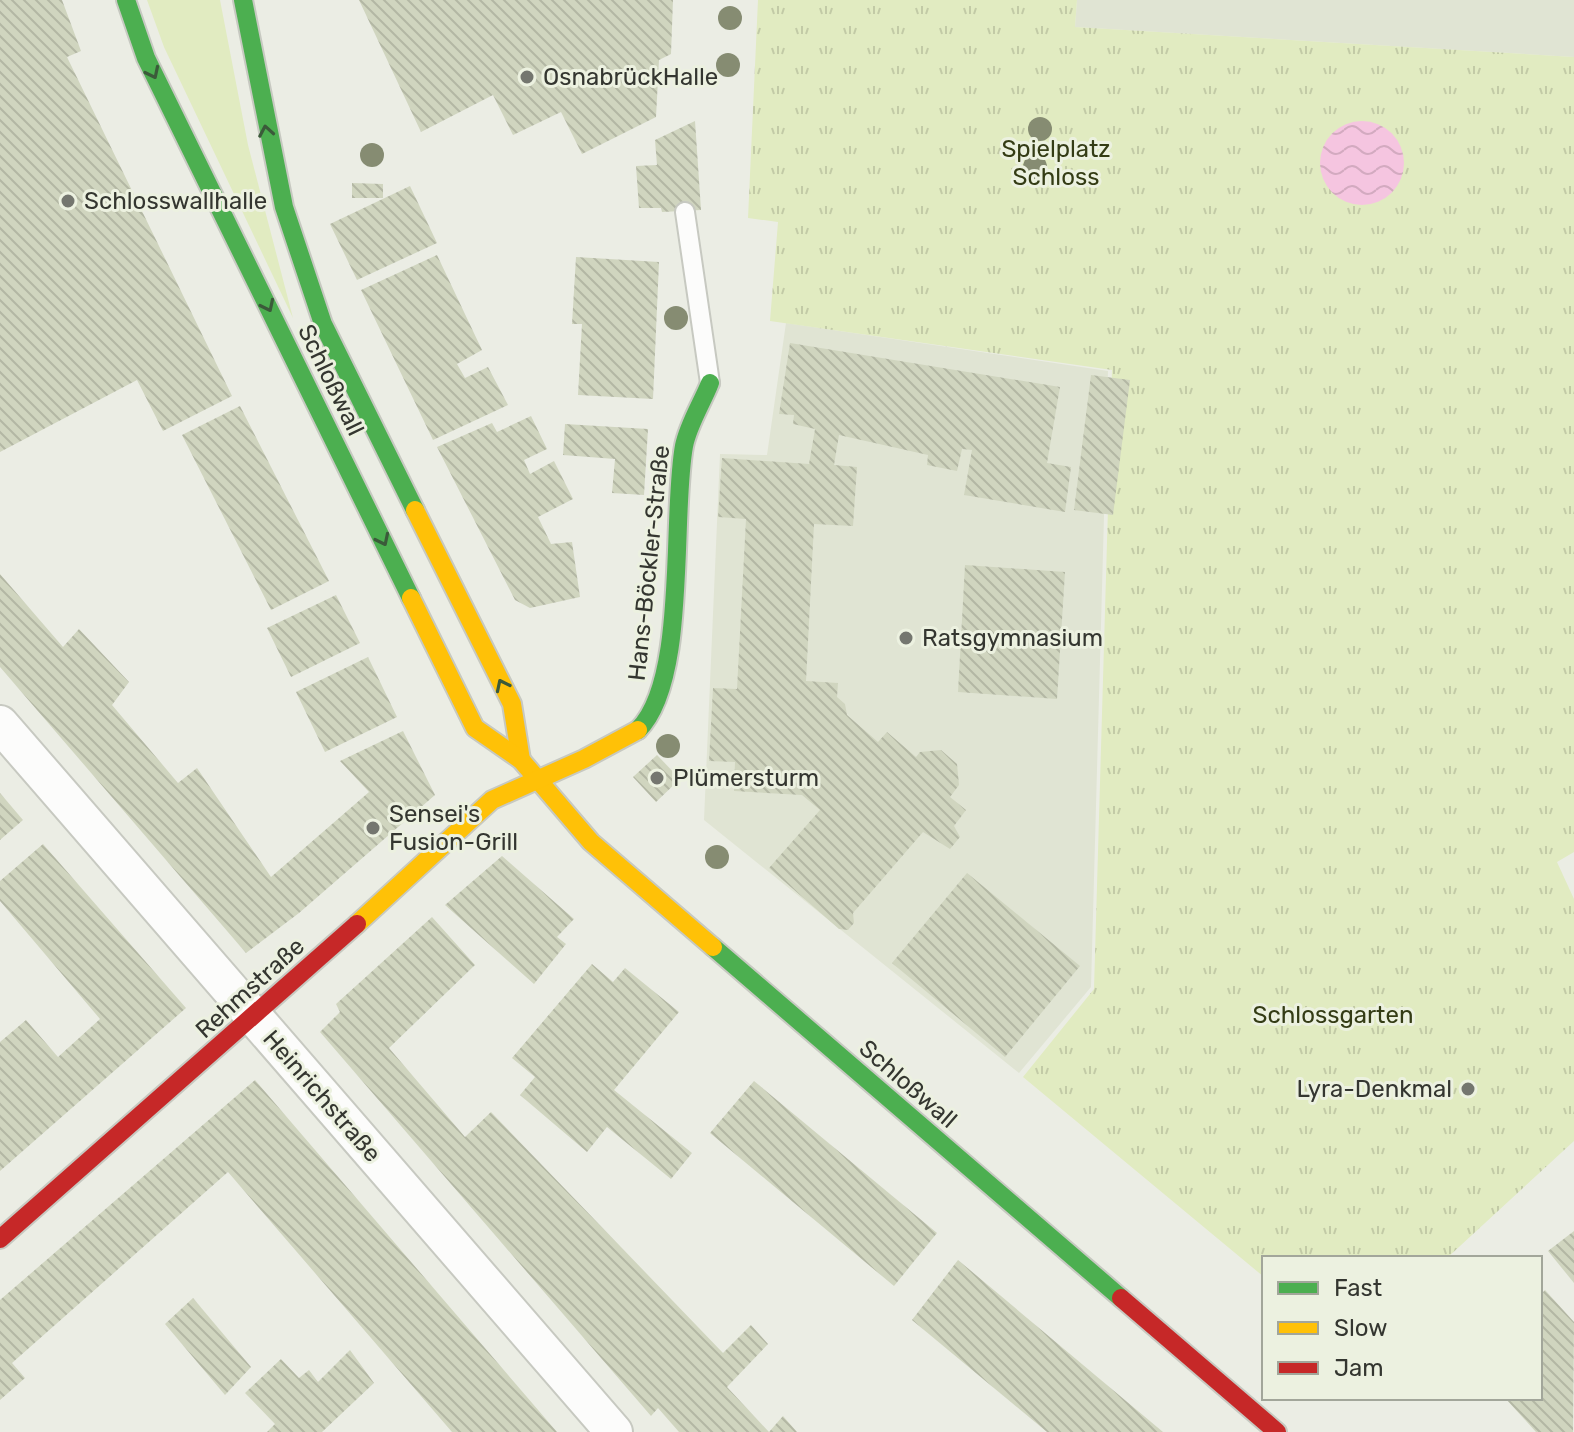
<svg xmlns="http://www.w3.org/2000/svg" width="1574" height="1432" font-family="Rubik,sans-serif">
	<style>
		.built { fill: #e0e4d3 }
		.grass { fill: #e1ebc1 }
		.park { fill: url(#park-tufts) }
		.water { fill: url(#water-waves) }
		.building { fill: url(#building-back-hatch) }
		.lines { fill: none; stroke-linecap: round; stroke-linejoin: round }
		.lane-casing { stroke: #c7c9c1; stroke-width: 22 }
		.street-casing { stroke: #c7c9c1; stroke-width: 40 }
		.fast-casing { stroke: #c7c9c1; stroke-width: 22 }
		.slow-casing { stroke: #c7c9c1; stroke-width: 22 }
		.jam-casing { stroke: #c7c9c1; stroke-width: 22 }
		.lane { stroke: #fcfcfb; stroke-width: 18 }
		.street { stroke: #fcfcfb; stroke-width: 36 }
		.fast { stroke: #4caf50; stroke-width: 18 }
		.slow { stroke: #ffc107; stroke-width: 18 }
		.jam { stroke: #c62828; stroke-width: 18 }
		.tree { fill: #868c72 }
		.oneway { stroke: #3b5a3a }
		.poi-dot { fill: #74766f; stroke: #ecf1e0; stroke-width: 3 }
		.labels { text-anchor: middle; stroke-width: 6; stroke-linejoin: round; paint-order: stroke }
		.poi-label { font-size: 24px; fill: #343630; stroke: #ecf1e0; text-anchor: start }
		.park-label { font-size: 24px; fill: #343c15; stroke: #ecf1e0 }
		.street-label { font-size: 24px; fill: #343630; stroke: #ecf1e0 }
	</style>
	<defs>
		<pattern id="park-tufts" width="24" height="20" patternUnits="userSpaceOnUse" patternTransform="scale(2)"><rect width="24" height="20" fill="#e1ebc1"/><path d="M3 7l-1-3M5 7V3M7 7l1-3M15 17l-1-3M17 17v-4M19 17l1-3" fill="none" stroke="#c2caa6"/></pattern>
		<pattern id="water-waves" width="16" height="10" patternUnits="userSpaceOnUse" patternTransform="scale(2)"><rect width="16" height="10" fill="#f5c5e0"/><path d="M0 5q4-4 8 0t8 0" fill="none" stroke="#d3aac0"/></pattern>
		<pattern id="building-back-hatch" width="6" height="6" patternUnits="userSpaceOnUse" patternTransform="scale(2)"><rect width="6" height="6" fill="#d0d5bf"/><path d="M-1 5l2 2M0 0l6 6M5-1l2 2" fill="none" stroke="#b3b7a4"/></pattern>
	</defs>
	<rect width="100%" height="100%" fill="#ebede4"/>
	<g class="built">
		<polygon points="1077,0 1574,0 1574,57 1075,27"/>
		<polygon points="786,323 1108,371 1091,987 1019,1073 704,820 720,454 767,455"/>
	</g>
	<polygon class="grass" points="147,0 220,0 248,145 293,318 164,47"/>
	<polygon class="park" points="758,0 1077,0 1075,27 1574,57 1574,852 1557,862 1574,899 1574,1141 1447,1258 1264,1258 1264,1277 1023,1077 1094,989 1112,370 770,321 778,222 748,218"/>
	<circle class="water" cx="1362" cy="163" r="42"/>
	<g class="building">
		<polygon points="0,0 62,0 81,51 67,57 232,396 163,431 137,380 0,452"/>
		<polygon points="359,0 673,0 671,54 659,60 656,117 582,154 561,112 513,135 493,95 421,132"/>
		<polygon points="695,121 701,210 662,212 661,208 639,208 636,166 657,165 655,140"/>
		<polygon points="352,183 383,184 383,198 352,198"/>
		<polygon points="410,186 437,243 357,280 330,224"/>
		<polygon points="437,255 482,350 457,364 465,378 488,367 508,405 433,440 361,290"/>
		<polygon points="576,257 659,262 653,399 578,395 582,324 572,324"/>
		<polygon points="790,343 1060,387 1047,463 1071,467 1065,512 964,495 972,450 962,449 957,471 927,465 928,455 839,435 834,465 857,467 853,526 814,524 806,681 838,683 837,697 845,704 847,715 878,742 887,732 916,757 920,752 941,750 957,764 959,785 950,797 966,810 954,826 960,837 950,849 923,832 853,913 854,923 848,930 839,929 769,868 820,810 802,795 734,791 735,762 709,761 713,688 737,689 746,519 718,517 722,458 809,464 815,429 793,424 794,415 779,414"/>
		<polygon points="1091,375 1130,380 1113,515 1074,510"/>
		<polygon points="240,406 329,581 271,610 182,435"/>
		<polygon points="531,416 547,449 524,460 530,474 554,461 573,499 538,517 551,544 572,542 580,597 530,608 515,600 437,447 492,423 497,432"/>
		<polygon points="565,424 648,429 644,495 612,493 615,459 563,455"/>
		<polygon points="965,565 1065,572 1057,699 958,692"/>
		<polygon points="0,574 63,647 79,629 129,682 112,705 178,783 197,768 271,877 369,792 340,761 403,731 435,795 299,913 246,953 0,667"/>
		<polygon points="336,595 360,643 291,677 267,628"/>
		<polygon points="368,657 397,717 325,752 296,692"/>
		<polygon points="657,755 680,779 656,802 633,777"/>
		<polygon points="0,793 23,820 0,840"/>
		<polygon points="43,844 186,1008 0,1171 0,1042 26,1020 58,1057 100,1019 0,901 0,881"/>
		<polygon points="502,856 574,919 557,937 566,944 534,984 445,905"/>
		<polygon points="967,873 1080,966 1005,1057 892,963"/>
		<polygon points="432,917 475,965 389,1048 465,1137 491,1112 723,1353 751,1325 768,1344 727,1387 769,1432 679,1432 658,1408 651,1416 320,1032 340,1012 336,1004"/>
		<polygon points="592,964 613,982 625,968 679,1012 614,1090 692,1153 671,1179 607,1127 587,1152 520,1095 535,1077 512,1058"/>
		<polygon points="255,1080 557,1432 452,1432 228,1172 12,1363 25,1378 0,1400 0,1300"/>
		<polygon points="754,1081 937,1233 894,1286 710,1133"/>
		<polygon points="1574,1231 1574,1283 1548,1251"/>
		<polygon points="958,1260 1163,1432 1047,1432 912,1320"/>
		<polygon points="1545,1290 1574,1322 1573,1432 1536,1432 1505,1398 1540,1398 1540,1295"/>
		<polygon points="193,1298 251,1367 225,1395 165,1324"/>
		<polygon points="350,1350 374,1383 322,1432 267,1432 275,1424 245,1393 281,1359 299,1378 309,1370 318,1382"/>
		<polygon points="783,1416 797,1432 769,1432"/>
	</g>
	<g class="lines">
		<g class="lane-casing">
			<polyline id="lane" points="685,212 710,383"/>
		</g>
		<g class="street-casing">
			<polyline id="street" points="0,724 614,1432"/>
		</g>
		<g class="fast-casing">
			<g id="fast">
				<polyline points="126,0 146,58 411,598"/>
				<polyline points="243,0 284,207 323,324 415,510"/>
				<path d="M638,730C688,681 671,516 684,446C688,425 702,403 710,383"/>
				<polyline points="713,947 1121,1298"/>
			</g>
		</g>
		<g class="slow-casing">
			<g id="slow">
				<polyline points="415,510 512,704 521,760"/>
				<polyline points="411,598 475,728 521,760 591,842 713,947"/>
				<polyline points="357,924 492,800 584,759 638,730"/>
			</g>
		</g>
		<g class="jam-casing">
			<g id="jam">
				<polyline points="0,1239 357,924"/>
				<polyline points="1121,1298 1277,1432"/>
			</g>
		</g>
		<use href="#lane" class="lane"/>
		<use href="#street" class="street"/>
		<use href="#fast" class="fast"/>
		<use href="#slow" class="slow"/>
		<use href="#jam" class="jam"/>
	</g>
	<g class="tree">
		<circle cx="730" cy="18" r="12"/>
		<circle cx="728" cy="65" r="12"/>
		<circle cx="1040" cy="129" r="12"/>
		<circle cx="372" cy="155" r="12"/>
		<circle cx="1035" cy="167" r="12"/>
		<circle cx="676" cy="318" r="12"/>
		<circle cx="668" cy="746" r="12"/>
		<circle cx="717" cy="857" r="12"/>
	</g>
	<defs><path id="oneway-chevron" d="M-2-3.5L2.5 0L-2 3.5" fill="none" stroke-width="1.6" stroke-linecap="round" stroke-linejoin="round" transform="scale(2)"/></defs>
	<g class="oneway">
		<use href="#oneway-chevron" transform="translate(153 73) rotate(64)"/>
		<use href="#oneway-chevron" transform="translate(266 131) rotate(-100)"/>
		<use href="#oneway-chevron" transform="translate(268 306) rotate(64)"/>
		<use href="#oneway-chevron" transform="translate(383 540) rotate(64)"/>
		<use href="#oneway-chevron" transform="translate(502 685) rotate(-116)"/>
	</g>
	<g class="poi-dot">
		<circle cx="527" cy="77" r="8"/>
		<circle cx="68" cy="201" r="8"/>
		<circle cx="906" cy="638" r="8"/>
		<circle cx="657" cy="778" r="8"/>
		<circle cx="373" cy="828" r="8"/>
		<circle cx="1468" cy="1089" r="8"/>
	</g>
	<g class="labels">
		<g class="poi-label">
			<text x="543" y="85">OsnabrückHalle</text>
			<text x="84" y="209">Schlosswallhalle</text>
			<text x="922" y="646">Ratsgymnasium</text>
			<text x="673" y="786">Plümersturm</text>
			<text x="389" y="822">Sensei's<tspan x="389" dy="28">Fusion-Grill</tspan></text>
			<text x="1452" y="1097" text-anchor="end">Lyra-Denkmal</text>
		</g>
		<g class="park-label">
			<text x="1056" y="157">Spielplatz<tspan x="1056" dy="28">Schloss</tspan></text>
			<text x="1333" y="1023">Schlossgarten</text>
		</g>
		<g class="street-label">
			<text transform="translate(331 380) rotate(64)" y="8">Schloßwall</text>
			<text transform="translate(649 563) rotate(-84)" y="8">Hans-Böckler-Straße</text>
			<text transform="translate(250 988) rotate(-42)" y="8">Rehmstraße</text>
			<text transform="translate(908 1084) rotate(41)" y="8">Schloßwall</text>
			<text transform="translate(322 1096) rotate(49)" y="8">Heinrichstraße</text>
		</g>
	</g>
	<rect x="1262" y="1256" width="280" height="144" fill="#ecf1e0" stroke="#a2a69a" stroke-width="2"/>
	<rect x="1278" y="1282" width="40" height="12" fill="#4caf50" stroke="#a2a69a" stroke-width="2"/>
	<text x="1334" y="1296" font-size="24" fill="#343630">Fast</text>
	<rect x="1278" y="1322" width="40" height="12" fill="#ffc107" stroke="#a2a69a" stroke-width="2"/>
	<text x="1334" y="1336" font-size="24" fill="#343630">Slow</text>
	<rect x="1278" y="1362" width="40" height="12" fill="#c62828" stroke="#a2a69a" stroke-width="2"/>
	<text x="1334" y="1376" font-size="24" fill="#343630">Jam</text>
</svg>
